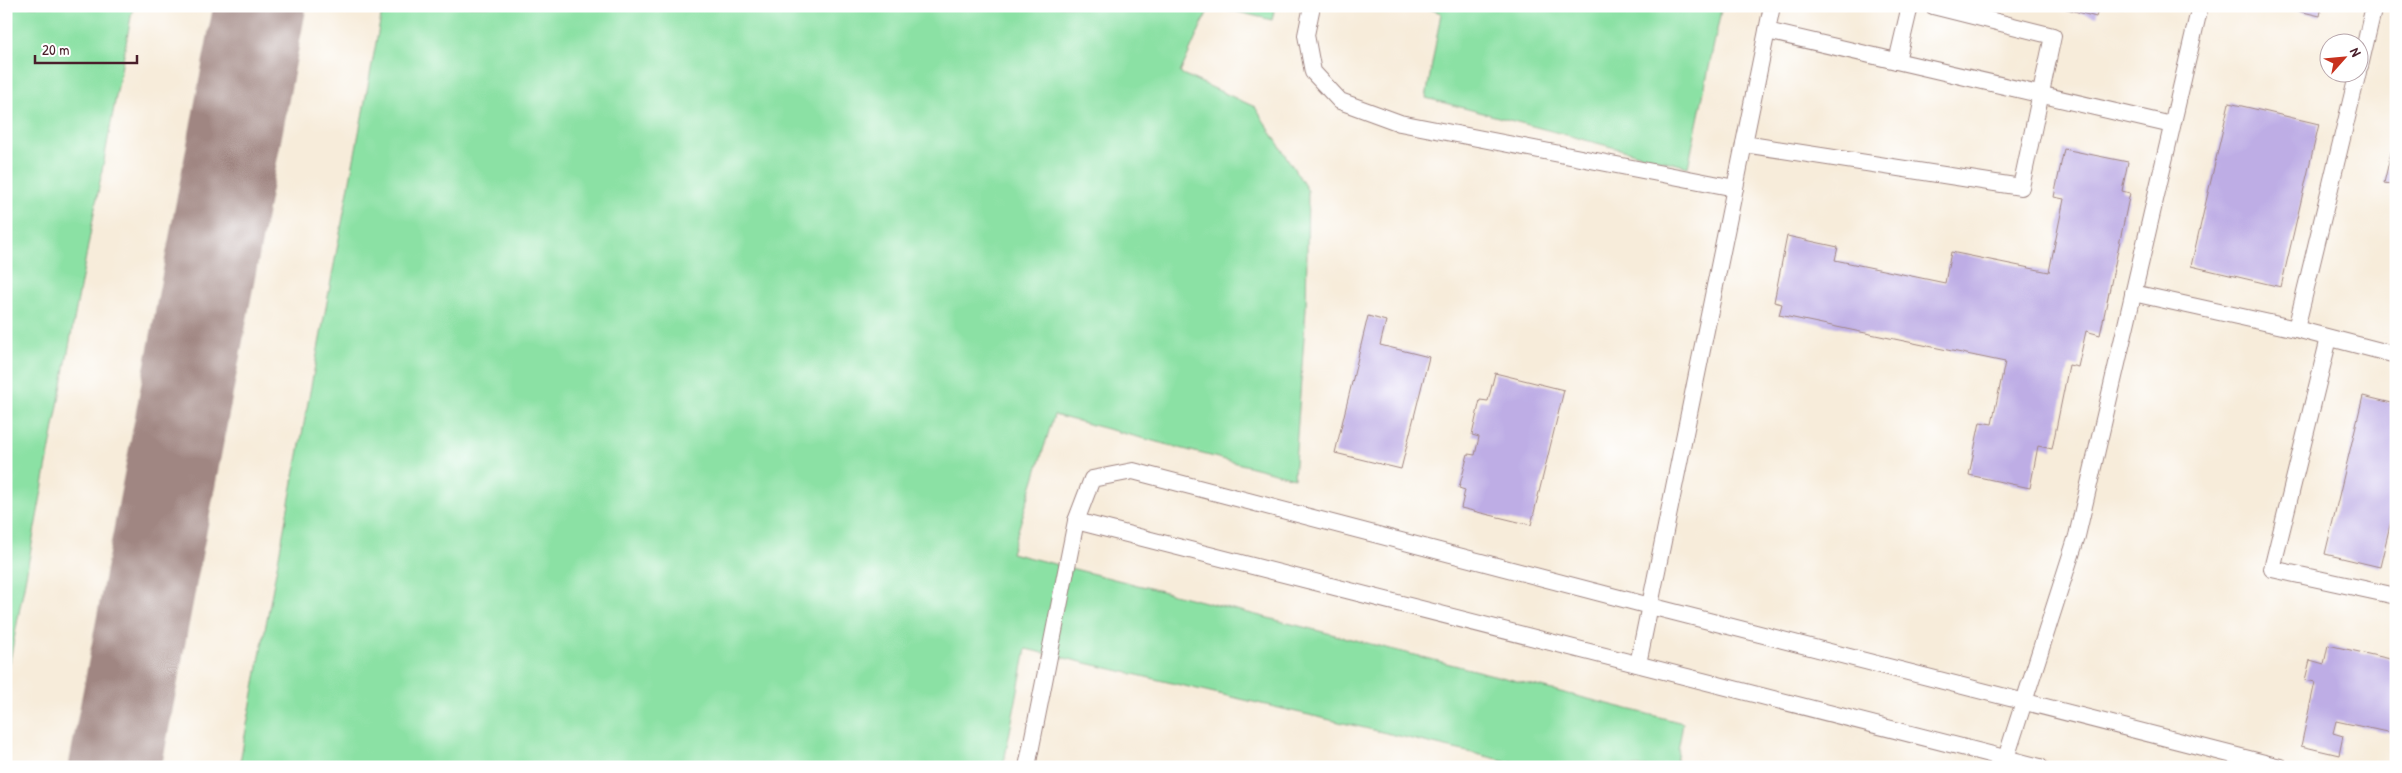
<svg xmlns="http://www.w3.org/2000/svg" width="2402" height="773" font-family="'Patrick Hand',sans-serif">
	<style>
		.green { fill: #8be1a4; stroke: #6a8068 }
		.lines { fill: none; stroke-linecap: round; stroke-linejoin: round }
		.taxiway { stroke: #a08682; stroke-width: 92 }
		.building { fill: #beade5 }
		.service-casing { stroke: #a08682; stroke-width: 18 }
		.service { stroke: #fff; stroke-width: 16 }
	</style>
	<rect width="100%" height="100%" fill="#fff"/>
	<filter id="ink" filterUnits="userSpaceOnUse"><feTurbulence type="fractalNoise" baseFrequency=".02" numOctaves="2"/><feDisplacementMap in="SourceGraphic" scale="10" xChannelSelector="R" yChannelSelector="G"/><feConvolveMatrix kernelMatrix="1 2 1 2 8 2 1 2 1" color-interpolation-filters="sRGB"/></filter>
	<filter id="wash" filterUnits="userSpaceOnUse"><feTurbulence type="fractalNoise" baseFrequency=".0096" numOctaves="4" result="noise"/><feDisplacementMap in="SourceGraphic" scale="20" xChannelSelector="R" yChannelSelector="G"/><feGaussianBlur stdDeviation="1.12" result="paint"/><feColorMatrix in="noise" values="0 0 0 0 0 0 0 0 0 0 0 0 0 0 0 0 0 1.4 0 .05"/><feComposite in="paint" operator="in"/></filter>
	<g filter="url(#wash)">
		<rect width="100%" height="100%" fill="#f7ecda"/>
		<g class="green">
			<polygon points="6,6 133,6 6,682"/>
			<polygon points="383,6 1210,6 1180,73 1255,107 1308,191 1306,309 1294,478 1054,415 1011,553 1683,723 1675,767 1532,767 1026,649 1003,767 239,767"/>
			<polygon points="1213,6 1275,6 1272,20"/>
			<polygon points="1422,6 1722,6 1688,167 1426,98 1441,13"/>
		</g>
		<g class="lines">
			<polyline class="taxiway" points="115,767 260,6"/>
		</g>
		<g id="blocks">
			<g class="building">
				<polygon points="2056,6 2099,6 2096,17"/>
				<polygon points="2277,6 2322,6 2320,16"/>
				<polygon points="2229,103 2319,124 2281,287 2191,266"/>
				<polygon points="2396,131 2396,185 2384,183"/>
				<polygon points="2064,149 2128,162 2122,191 2130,193 2100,335 2086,331 2078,367 2069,365 2052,449 2038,446 2030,488 1969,475 1980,422 1992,424 2005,362 1779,315 1782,304 1774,302 1787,236 1838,247 1835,260 1945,283 1951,252 2049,272 2064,199 2054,197"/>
				<polygon points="1368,316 1386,321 1380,345 1429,357 1401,469 1335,453"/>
				<polygon points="1495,373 1564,390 1531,525 1461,508 1465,490 1459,488 1468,454 1475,455 1479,437 1472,435 1480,400 1488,401"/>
				<polygon points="2363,396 2396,404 2396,500 2380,567 2325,554"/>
				<polygon points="2328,645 2395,660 2392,673 2396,674 2396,734 2336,721 2333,733 2343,736 2339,755 2301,746 2315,682 2305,680 2310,660 2324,664"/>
			</g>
		</g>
	</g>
	<g filter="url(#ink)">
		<use href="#blocks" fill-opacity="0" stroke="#a08682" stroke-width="1"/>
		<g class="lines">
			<g class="service-casing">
				<g id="service">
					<polyline points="1312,6 1306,35 1313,72 1340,101 1400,123 1735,188"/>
					<polyline points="1767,31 2172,125"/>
					<polyline points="1897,61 1910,6"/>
					<polyline points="2360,66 2374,6"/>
					<polyline points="1744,144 2021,187 2053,36 1933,6"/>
					<polyline points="2133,293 2296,329 2358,72"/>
					<polyline points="2296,329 2396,355"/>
					<polyline points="2329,338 2272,569 2396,596"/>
					<polyline points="1076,521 2040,767"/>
					<polyline points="1638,664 1772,6"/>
					<polyline points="2006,758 2077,536 2200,6"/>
					<polyline points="1027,767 1076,521 1092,479 1133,471 1650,606 2280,767"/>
				</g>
			</g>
			<use href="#service" class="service"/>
		</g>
	</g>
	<rect width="2402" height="773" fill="none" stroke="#fff" stroke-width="25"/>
	<g transform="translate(2344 58) rotate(63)"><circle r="24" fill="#ffffff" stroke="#b7a5aa"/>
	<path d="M0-4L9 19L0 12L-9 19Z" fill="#c8321e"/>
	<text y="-8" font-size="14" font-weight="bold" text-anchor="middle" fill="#4a1f2b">N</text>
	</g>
	<path d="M35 55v8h102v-8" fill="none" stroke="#4a1f2b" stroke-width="2.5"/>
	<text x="42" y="55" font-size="15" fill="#4a1f2b" stroke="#ffffff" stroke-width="4" paint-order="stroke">20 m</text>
</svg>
